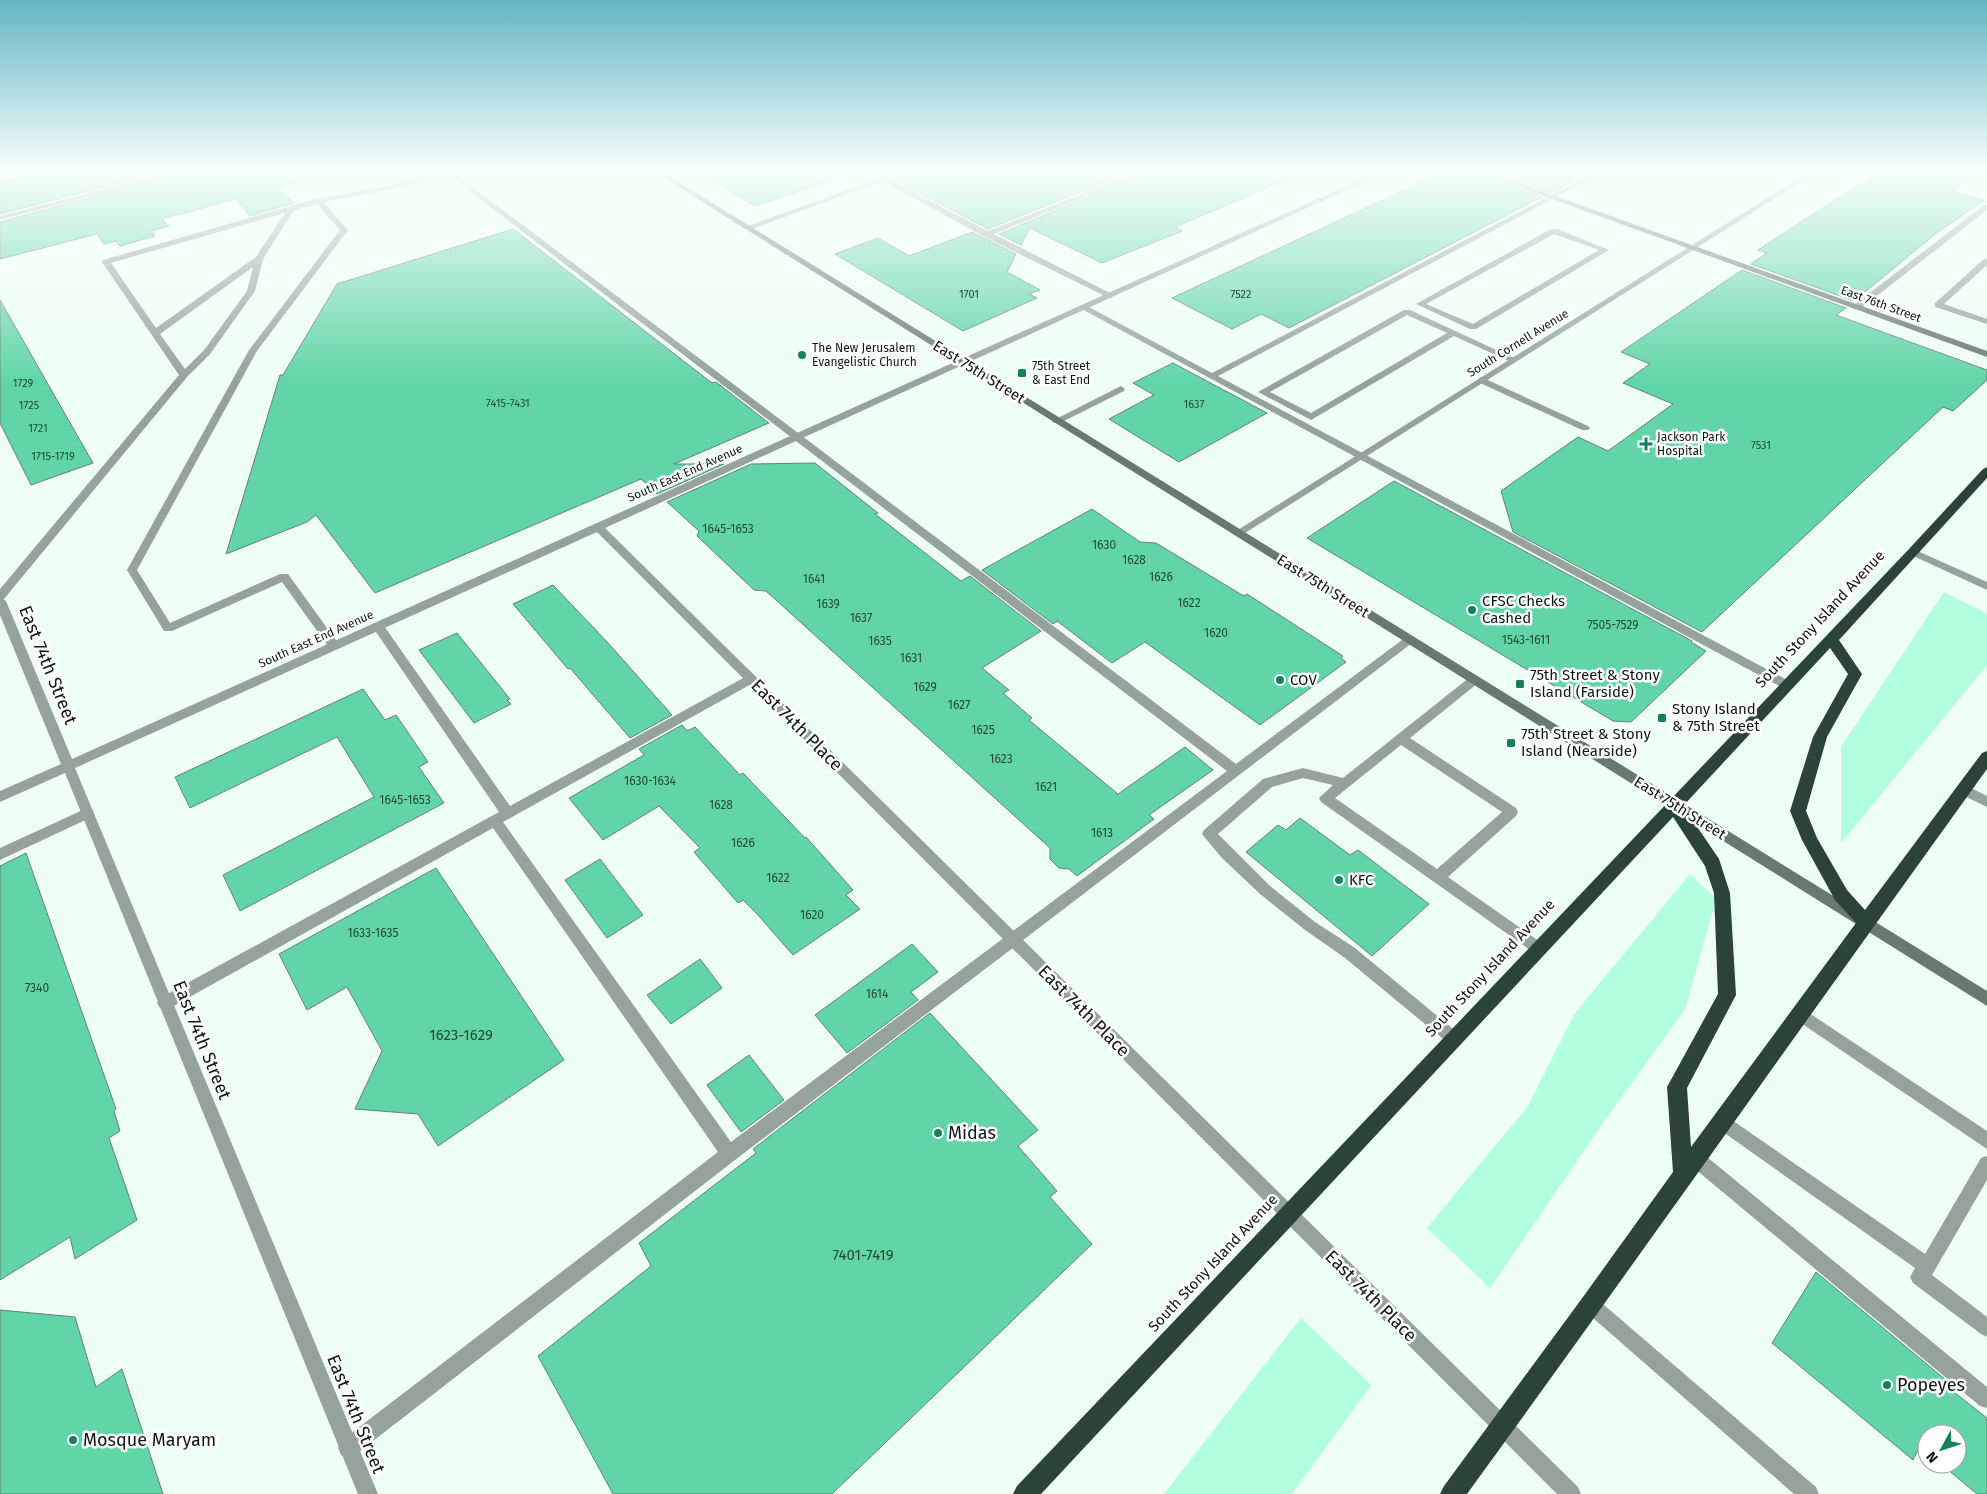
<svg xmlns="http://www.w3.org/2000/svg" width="1987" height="1494" font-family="'Fira Sans',sans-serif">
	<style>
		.green { fill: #b1ffdc }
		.building { fill: #62d5a8; stroke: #678175 }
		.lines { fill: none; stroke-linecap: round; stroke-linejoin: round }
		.lane { fill: #97a29d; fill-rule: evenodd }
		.street { fill: #97a29d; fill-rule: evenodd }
		.secondary { fill: #687970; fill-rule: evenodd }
		.highway { fill: #2b4338; fill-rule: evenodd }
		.poi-dot { fill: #13815e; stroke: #fff; stroke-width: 2 }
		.labels { text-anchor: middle; stroke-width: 5; stroke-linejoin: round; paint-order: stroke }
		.far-number-label { font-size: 11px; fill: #234738 }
		.far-street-label { font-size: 12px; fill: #0e1813; stroke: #fff }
		.far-poi-label { font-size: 12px; fill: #0e1813; stroke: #fff; text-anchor: start }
		.number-label { font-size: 12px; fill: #234738 }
		.street-label { font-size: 15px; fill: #0e1813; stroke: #fff }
		.poi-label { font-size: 15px; fill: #0e1813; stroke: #fff; text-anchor: start }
		.near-number-label { font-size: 15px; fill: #234738 }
		.near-street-label { font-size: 18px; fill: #0e1813; stroke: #fff }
		.near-poi-label { font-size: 18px; fill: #0e1813; stroke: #fff; text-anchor: start }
	</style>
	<rect width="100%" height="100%" fill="#eefff6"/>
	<g class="green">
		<polygon points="1944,592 1987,614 1987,665 1841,843 1841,747"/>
		<polygon points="1690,874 1716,899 1685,1009 1600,1127 1490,1288 1427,1228 1528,1106 1575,1013"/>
		<polygon points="1301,1318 1371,1385 1292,1494 1164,1494"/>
	</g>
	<g class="building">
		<polygon points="27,173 158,173 0,214 0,184"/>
		<polygon points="181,173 294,173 296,183 278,188 294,203 250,216 236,199 162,219 169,226 151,231 155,236 120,246 116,241 104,244 97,234 0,259 0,222"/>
		<polygon points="699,173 835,173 836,179 755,206"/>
		<polygon points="907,173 1128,173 988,229 893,179"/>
		<polygon points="1146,173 1303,173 1175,227 1182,231 1102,263 1030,228 1021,245 999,234"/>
		<polygon points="1441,173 1479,173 1542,197 1289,328 1261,314 1232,329 1172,298"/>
		<polygon points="1497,173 1588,173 1551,193"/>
		<polygon points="1876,173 1980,173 1953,191 1984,200 1934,235 1854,301 1751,264 1767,253 1758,250"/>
		<polygon points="513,229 712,383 716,382 769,423 674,464 724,464 657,494 641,479 375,593 316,515 307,522 226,554 280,375 283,375 337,284"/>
		<polygon points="972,232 1016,254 1007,272 1040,290 1029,294 1037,298 963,331 835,254 878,238 909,256"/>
		<polygon points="1742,270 1846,308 1836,315 1987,370 1987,380 1953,411 1943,407 1702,632 1513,532 1501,491 1578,437 1608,451 1673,404 1623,383 1650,364 1621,352"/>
		<polygon points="0,300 41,372 93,463 31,485 0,423"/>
		<polygon points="1173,363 1267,413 1179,462 1109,419 1154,395 1133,383"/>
		<polygon points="815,463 878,513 875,514 961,581 970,576 1041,631 982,668 1009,690 1003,693 1032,718 1029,720 1118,794 1185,747 1213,770 1149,815 1154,819 1077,876 1069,869 1059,868 1050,859 1050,848 766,591 754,590 697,536 699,531 667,502 751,464"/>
		<polygon points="1394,481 1692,641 1691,642 1706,651 1631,722 1613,721 1307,538"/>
		<polygon points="1092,509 1140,542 1156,543 1237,592 1244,596 1247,594 1343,656 1341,658 1346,662 1260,725 1145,642 1112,663 1057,621 1053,624 982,570"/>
		<polygon points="553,585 609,644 672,715 630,738 570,668 568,669 513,604"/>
		<polygon points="457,633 510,699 507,700 511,704 474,723 419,650"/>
		<polygon points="363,689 385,720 396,715 428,762 419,767 444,803 240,911 223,875 374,797 337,737 190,808 175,777"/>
		<polygon points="682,725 687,731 695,727 740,775 743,773 805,838 806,837 853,890 846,895 860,909 793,955 758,915 743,900 738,903 694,852 700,848 659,806 603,840 569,798 644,755 639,749"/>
		<polygon points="1300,818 1350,855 1358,850 1429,904 1372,956 1246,852 1278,825 1286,830"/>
		<polygon points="26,853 116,1109 114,1111 120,1131 109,1138 137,1220 75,1259 70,1237 0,1280 0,866"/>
		<polygon points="600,859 643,915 607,938 565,880"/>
		<polygon points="436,868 564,1060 438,1146 418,1114 355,1109 382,1051 347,987 307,1010 279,954"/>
		<polygon points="912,944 938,972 911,992 918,1000 847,1053 815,1015"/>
		<polygon points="700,959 722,988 671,1024 647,995"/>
		<polygon points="930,1013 1038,1130 1018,1146 1057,1191 1050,1197 1092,1244 832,1494 613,1494 538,1356 651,1266 639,1243 756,1153 753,1149"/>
		<polygon points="749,1055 784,1100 741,1132 707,1085"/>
		<polygon points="1816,1272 1952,1385 1950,1389 1987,1418 1987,1494 1977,1494 1941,1464 1957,1464 1957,1434 1927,1434 1927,1452 1920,1446 1913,1460 1772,1343"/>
		<polygon points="0,1310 75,1317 96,1387 122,1369 163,1494 0,1494"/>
	</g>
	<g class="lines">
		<g class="lane">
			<path d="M433,173H445L393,189L323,202L348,230L257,351L137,570L170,623L280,574H288L338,643L340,646L338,649H330L282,582L172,631H164L127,570L249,350L340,230L317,204L294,210L263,259L255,291L210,354L187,377L4,599L0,600V589L179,375L102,262L103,260L315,199L392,185ZM285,213L256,257L156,328L111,263ZM253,267L247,291L204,350L185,369L160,334Z"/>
			<polygon points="446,173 454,173 1236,764 1406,637 1410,636 1416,640 735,1160 355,1455 348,1458 341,1455 338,1448 341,1441 718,1152 493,828 170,1008 165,1010 160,1008 157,1003 160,998 499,812 374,629 372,626 374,623 382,623 510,806 747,676 755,676 757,679 755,682 503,822 731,1142 1227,771"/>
			<polygon points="868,173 877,173 988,231 1134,173 1144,173 994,234 1112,294 1112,298 1109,298 983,236"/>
			<polygon points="1593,173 1602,173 1218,376 1791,682 1793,685 1791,688 1783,688 1080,308 1087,306 1212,373"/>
			<polygon points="1984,205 1987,205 1987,210 1860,309 1854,309 1854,305"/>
			<path d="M1551,229H1557L1609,250L1476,329H1470L1416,304ZM1554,234L1599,250L1473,324L1426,304Z"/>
			<polygon points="1984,259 1987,259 1987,265 1944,304 1987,319 1987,324 1935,307 1935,303"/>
			<path d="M1404,310H1410L1518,360L1511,362L1454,336L1311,420L1258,392ZM1407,315L1447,333L1311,413L1270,392Z"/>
			<polygon points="1481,377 1588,426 1590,428 1588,430 1582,430 1478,382 1477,380"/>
			<polygon points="1121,386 1125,389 1124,391 1060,423 1054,423 1052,421"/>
			<path d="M1474,676L1478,677L1480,680L1478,683L1410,738L1516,808L1518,812L1516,816L1448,877L1543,944L1545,948L1543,952L1538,954L1533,952L1321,802L1319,798L1333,785L1303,778L1272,787L1218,834L1270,886L1315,922L1355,948L1458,1033L1461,1038L1458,1043L1453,1045L1448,1043L1345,958L1305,930L1260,894L1221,857L1202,834L1204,830L1263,779L1303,768L1343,778L1470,677ZM1401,745L1502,812L1437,869L1335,798Z"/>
			<polygon points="1963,784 1987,796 1987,807 1958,793 1957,789 1958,785"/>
			<polygon points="87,808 92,809 94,813 92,817 0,860 0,848"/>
			<polygon points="1800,1007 1987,1131 1987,1149 1795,1019 1792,1014 1795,1009"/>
			<polygon points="1722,1113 1925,1254 1981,1158 1987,1156 1987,1180 1932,1275 1987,1317 1987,1337 1981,1334 1913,1283 1910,1277 1915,1268 1716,1127 1714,1121 1716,1115"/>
			<polygon points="1695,1150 1701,1152 1987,1387 1987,1408 1980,1406 1689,1164 1687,1158 1689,1152"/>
			<polygon points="1591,1296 1597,1299 1816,1487 1819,1494 1794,1494 1585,1311 1582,1305 1585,1299"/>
		</g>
		<g class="street">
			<polygon points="167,173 179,173 0,220 0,216"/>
			<polygon points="895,173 905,173 749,230 742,228"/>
			<polygon points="1375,173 1384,173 605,528 1578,1487 1581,1494 1557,1494 597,532 75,768 378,1494 358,1494 65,773 0,802 0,791 61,764 0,615 0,597 6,601 72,759"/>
			<polygon points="1807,173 1815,173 1242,535 1234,535 1233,533"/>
			<polygon points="1913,549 1987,582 1987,590 1909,554 1908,552 1909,550"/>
		</g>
		<g class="secondary">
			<polygon points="656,173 664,173 1987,991 1987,1006"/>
			<polygon points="1481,173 1491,173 1987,351 1987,357"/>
		</g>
		<path class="highway" d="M1987,467V478L1839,640L1862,674L1827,737L1806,811L1817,838L1847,890L1865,910L1982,753L1987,751V769C1813,1010 1642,1253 1467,1494H1440L1444,1486L1583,1297L1673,1172L1667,1087L1718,994L1714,893L1705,866L1673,817L1041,1494H1013L1017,1486L1909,549L1983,469ZM1830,648L1848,674L1813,737L1790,811L1802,840L1835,900L1856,923L1691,1147L1687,1088L1736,995L1730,893L1719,859L1683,806Z"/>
	</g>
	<linearGradient id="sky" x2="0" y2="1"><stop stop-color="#65b5c3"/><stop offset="0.45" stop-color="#f7fffb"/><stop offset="1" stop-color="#f7fffb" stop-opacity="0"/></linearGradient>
	<rect width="1987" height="382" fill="url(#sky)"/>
	<g class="poi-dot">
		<circle cx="802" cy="355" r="5"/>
		<rect x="1017" y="368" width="10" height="10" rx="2.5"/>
		<path d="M1643.5 436.5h5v5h5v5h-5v5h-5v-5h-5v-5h5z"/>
		<circle cx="1472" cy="610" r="5"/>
		<circle cx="1280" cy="680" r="5"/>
		<rect x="1515" y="679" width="10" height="10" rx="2.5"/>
		<rect x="1657" y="713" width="10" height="10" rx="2.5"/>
		<rect x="1506" y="738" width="10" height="10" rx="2.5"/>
		<circle cx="1339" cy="880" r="5"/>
		<circle cx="938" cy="1133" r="5"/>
		<circle cx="1887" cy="1385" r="5"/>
		<circle cx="73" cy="1440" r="5"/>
	</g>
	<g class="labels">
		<g class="far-number-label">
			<text x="969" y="298">1701</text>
			<text x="1241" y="298">7522</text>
			<text x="23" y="387">1729</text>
			<text x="508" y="407">7415-7431</text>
			<text x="1194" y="408">1637</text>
			<text x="29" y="409">1725</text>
			<text x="38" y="432">1721</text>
			<text x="1761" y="449">7531</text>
			<text x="53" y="460">1715-1719</text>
		</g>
		<g class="far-street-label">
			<text transform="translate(1881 304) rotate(20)" y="4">East 76th Street</text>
			<text transform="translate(1518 343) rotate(-32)" y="4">South Cornell Avenue</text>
			<text transform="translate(685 473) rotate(-24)" y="4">South East End Avenue</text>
			<text transform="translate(316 639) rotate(-24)" y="4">South East End Avenue</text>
		</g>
		<g class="far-poi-label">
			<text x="812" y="352">The New Jerusalem<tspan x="812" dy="14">Evangelistic Church</tspan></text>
			<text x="1032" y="370">75th Street<tspan x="1032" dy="14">&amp; East End</tspan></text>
			<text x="1657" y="441">Jackson Park<tspan x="1657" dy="14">Hospital</tspan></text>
		</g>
		<g class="number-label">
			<text x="728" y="533">1645-1653</text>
			<text x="1104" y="549">1630</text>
			<text x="1134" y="564">1628</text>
			<text x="1161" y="581">1626</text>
			<text x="814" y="583">1641</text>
			<text x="1189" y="607">1622</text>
			<text x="828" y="608">1639</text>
			<text x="861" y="622">1637</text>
			<text x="1613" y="629">7505-7529</text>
			<text x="1216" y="637">1620</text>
			<text x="1526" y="644">1543-1611</text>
			<text x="880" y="645">1635</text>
			<text x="911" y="662">1631</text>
			<text x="925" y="691">1629</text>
			<text x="959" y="709">1627</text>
			<text x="983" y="734">1625</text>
			<text x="1001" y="763">1623</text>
			<text x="650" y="785">1630-1634</text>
			<text x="1046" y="791">1621</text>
			<text x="405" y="804">1645-1653</text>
			<text x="721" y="809">1628</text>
			<text x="1102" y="837">1613</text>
			<text x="743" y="847">1626</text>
			<text x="778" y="882">1622</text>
			<text x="812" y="919">1620</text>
			<text x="373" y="937">1633-1635</text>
			<text x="37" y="992">7340</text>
			<text x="877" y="998">1614</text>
		</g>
		<g class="street-label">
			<text transform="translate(979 372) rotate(32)" y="5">East 75th Street</text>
			<text transform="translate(1323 586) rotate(32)" y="5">East 75th Street</text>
			<text transform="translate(1820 619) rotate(-47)" y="5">South Stony Island Avenue</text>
			<text transform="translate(1680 808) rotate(32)" y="5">East 75th Street</text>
			<text transform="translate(1490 968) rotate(-47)" y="5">South Stony Island Avenue</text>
			<text transform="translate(1213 1263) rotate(-47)" y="5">South Stony Island Avenue</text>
		</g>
		<g class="poi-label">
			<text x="1482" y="606">CFSC Checks<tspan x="1482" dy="17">Cashed</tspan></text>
			<text x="1530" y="680">75th Street &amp; Stony<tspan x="1530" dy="17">Island (Farside)</tspan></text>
			<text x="1290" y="685">COV</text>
			<text x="1672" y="714">Stony Island<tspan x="1672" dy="17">&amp; 75th Street</tspan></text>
			<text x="1521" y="739">75th Street &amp; Stony<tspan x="1521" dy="17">Island (Nearside)</tspan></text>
			<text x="1349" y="885">KFC</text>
		</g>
		<g class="near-number-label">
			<text x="461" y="1040">1623-1629</text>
			<text x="863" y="1260">7401-7419</text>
		</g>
		<g class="near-street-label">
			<text transform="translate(48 665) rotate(68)" y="6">East 74th Street</text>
			<text transform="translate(797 725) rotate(45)" y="6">East 74th Place</text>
			<text transform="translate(1084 1011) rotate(45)" y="6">East 74th Place</text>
			<text transform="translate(202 1040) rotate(68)" y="6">East 74th Street</text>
			<text transform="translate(1371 1296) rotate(45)" y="6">East 74th Place</text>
			<text transform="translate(356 1414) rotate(68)" y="6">East 74th Street</text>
		</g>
		<g class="near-poi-label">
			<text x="948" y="1139">Midas</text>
			<text x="1897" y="1391">Popeyes</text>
			<text x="83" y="1446">Mosque Maryam</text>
		</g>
	</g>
	<g transform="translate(1942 1449) rotate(230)"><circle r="24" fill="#ffffff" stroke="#9fa3a1"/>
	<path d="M0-4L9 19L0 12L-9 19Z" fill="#13815e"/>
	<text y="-8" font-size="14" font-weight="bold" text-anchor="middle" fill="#0e1813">N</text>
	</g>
</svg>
